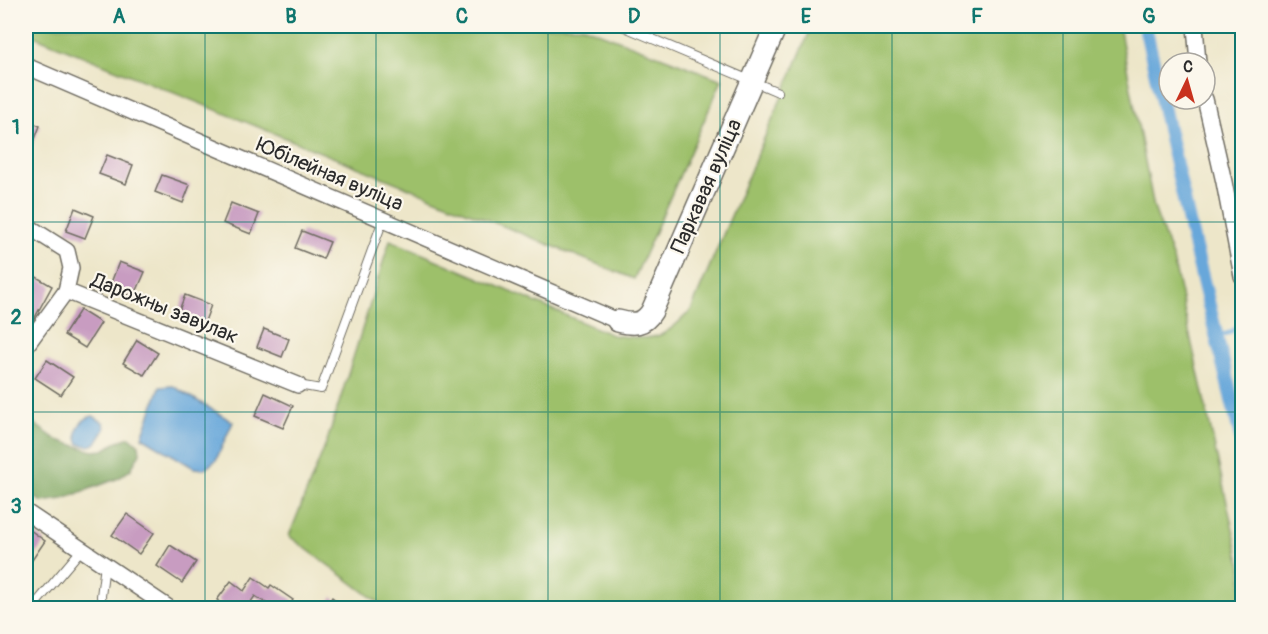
<svg xmlns="http://www.w3.org/2000/svg" width="1268" height="634" font-family="Pangolin,sans-serif">
	<style>
		.green { fill: #9dc06a; stroke: #64764a; stroke-width: 1.5 }
		.forest { fill: #7ea65e; stroke: #546844; stroke-width: 1.5 }
		.water { fill: #67a7da; stroke: #496982; stroke-width: 1.5 }
		.lines { fill: none; stroke-linecap: round; stroke-linejoin: round }
		.stream { stroke: #67a7da; stroke-width: 4 }
		.canal { stroke: #67a7da; stroke-width: 14 }
		.building { fill: #c89cc1 }
		.lane-casing { stroke: #6f6c62; stroke-width: 10 }
		.street-casing { stroke: #6f6c62; stroke-width: 18 }
		.secondary-casing { stroke: #6f6c62; stroke-width: 24 }
		.lane { stroke: #fff; stroke-width: 8 }
		.street { stroke: #fff; stroke-width: 15 }
		.secondary { stroke: #fff; stroke-width: 21 }
		.grid { fill: none; stroke: #0f766e; stroke-width: 1.5; stroke-opacity: 0.55 }
		.labels { text-anchor: middle; stroke-width: 4.5; stroke-linejoin: round; paint-order: stroke }
		.street-label { font-size: 21px; fill: #2b2b2b; stroke: #fbf7ec }
		.neatline { fill: none; stroke: #0f766e; stroke-width: 2 }
		.grid-label { font-size: 20px; text-anchor: middle; font-weight: bold; fill: #0f766e }
	</style>
	<rect width="100%" height="100%" fill="#fbf7ec"/>
	<filter id="ink" filterUnits="userSpaceOnUse"><feTurbulence type="fractalNoise" baseFrequency=".0167" numOctaves="2"/><feDisplacementMap in="SourceGraphic" scale="12" xChannelSelector="R" yChannelSelector="G"/><feConvolveMatrix kernelMatrix="1 2 1 2 8 2 1 2 1" color-interpolation-filters="sRGB"/></filter>
	<filter id="wash" filterUnits="userSpaceOnUse"><feTurbulence type="fractalNoise" baseFrequency=".008" numOctaves="4" result="noise"/><feDisplacementMap in="SourceGraphic" scale="24" xChannelSelector="R" yChannelSelector="G"/><feGaussianBlur stdDeviation="1.35" result="paint"/><feColorMatrix in="noise" values="0 0 0 0 0 0 0 0 0 0 0 0 0 0 0 0 0 1.4 0 .05"/><feComposite in="paint" operator="in"/></filter>
	<g filter="url(#wash)">
		<rect width="100%" height="100%" fill="#ede6c9"/>
		<g class="green">
			<polygon points="26,26 582,26 722,80 634,279 26,33"/>
			<path d="M812,26H1119L1154,208L1173,259L1242,570V608H386L289,536L328,438L390,240L612,335C655,340 660,342 691,310Z"/>
		</g>
		<polygon class="forest" points="26,418 57,440 93,451 104,450 118,441 130,437 139,445 140,453 131,469 119,478 63,499 42,502 26,492"/>
		<g class="water">
			<polygon points="173,386 233,422 216,460 205,469 194,468 142,437 160,387"/>
			<path d="M93,416L104,423L105,429C96,443 96,449 79,444C73,431 80,419 93,416Z"/>
		</g>
		<g class="lines">
			<polyline class="stream" points="1217,336 1229,333 1238,327"/>
			<polyline class="canal" points="1145,26 1191,231 1242,441"/>
		</g>
		<g id="blocks">
			<g class="building">
				<polygon points="26,120 40,126 26,162"/>
				<polygon points="107,155 133,165 126,184 99,174"/>
				<polygon points="162,175 190,185 183,203 155,192"/>
				<polygon points="231,203 259,214 251,234 223,223"/>
				<polygon points="75,208 94,216 85,238 66,231"/>
				<polygon points="302,231 330,242 323,259 295,248"/>
				<polygon points="119,262 145,272 134,297 109,288"/>
				<polygon points="26,271 52,286 34,319 26,315"/>
				<polygon points="185,295 211,305 204,324 178,313"/>
				<polygon points="80,310 101,323 85,348 64,335"/>
				<polygon points="264,329 289,339 282,357 257,347"/>
				<polygon points="137,340 158,353 144,375 123,363"/>
				<polygon points="47,360 73,377 61,395 35,378"/>
				<polygon points="265,393 293,406 283,428 255,416"/>
				<polygon points="127,514 154,533 139,554 112,535"/>
				<polygon points="26,527 45,541 26,569"/>
				<polygon points="170,545 196,562 182,583 157,566"/>
				<polygon points="253,577 269,588 271,585 293,600 287,609 275,609 255,596 246,609 227,609 217,600 231,581 244,591"/>
				<polygon points="332,597 347,609 324,609"/>
			</g>
		</g>
	</g>
	<g filter="url(#ink)">
		<use href="#blocks" fill-opacity="0" stroke="#6f6c62" stroke-width="1.5"/>
		<g class="lines">
			<g class="lane-casing">
				<g id="lane">
					<polyline points="622,26 778,92"/>
					<polyline points="298,385 321,389 383,220"/>
					<polyline points="32,608 82,549"/>
					<polyline points="102,608 101,596 105,565"/>
				</g>
			</g>
			<g class="street-casing">
				<g id="street">
					<polyline points="1195,26 1198,63"/>
					<polyline points="26,66 618,321"/>
					<polyline points="1205,99 1224,182 1242,276"/>
					<polyline points="26,225 67,251 71,268 66,291 298,385"/>
					<polyline points="26,346 66,291"/>
					<polyline points="26,512 169,608"/>
				</g>
			</g>
			<g class="secondary-casing">
				<path id="secondary" d="M618,321C633,325 644,325 652,311L776,26"/>
			</g>
			<use href="#lane" class="lane"/>
			<use href="#street" class="street"/>
			<use href="#secondary" class="secondary"/>
		</g>
	</g>
	<path class="grid" d="M205,26V608M376,26V608M548,26V608M720,26V608M892,26V608M1063,26V608M26,222H1242M26,412H1242"/>
	<g class="labels">
		<g class="street-label">
			<text transform="translate(330 174) rotate(23)" y="7">Юбілейная вуліца</text>
			<text transform="translate(706 186) rotate(-66)" y="7">Паркавая вуліца</text>
			<text transform="translate(165 308) rotate(22)" y="7">Дарожны завулак</text>
		</g>
	</g>
	<rect width="1268" height="634" fill="none" stroke="#fbf7ec" stroke-width="66"/>
	<g transform="translate(1187 81) rotate(5)"><circle r="28" fill="#fbf7ec" stroke="#a8a59f" stroke-width="1.5"/>
	<path d="M0-4.5L10 22L0 15L-10 22Z" fill="#c8321e"/>
	<text y="-9" font-size="16" font-weight="bold" text-anchor="middle" fill="#2b2b2b">С</text>
	</g>
	<rect x="33" y="33" width="1202" height="568" class="neatline"/>
	<g class="grid-label">
		<text x="119" y="23">A</text>
		<text x="291" y="23">B</text>
		<text x="462" y="23">C</text>
		<text x="634" y="23">D</text>
		<text x="806" y="23">E</text>
		<text x="977" y="23">F</text>
		<text x="1149" y="23">G</text>
		<text x="16" y="134">1</text>
		<text x="16" y="324">2</text>
		<text x="16" y="513">3</text>
	</g>
</svg>
